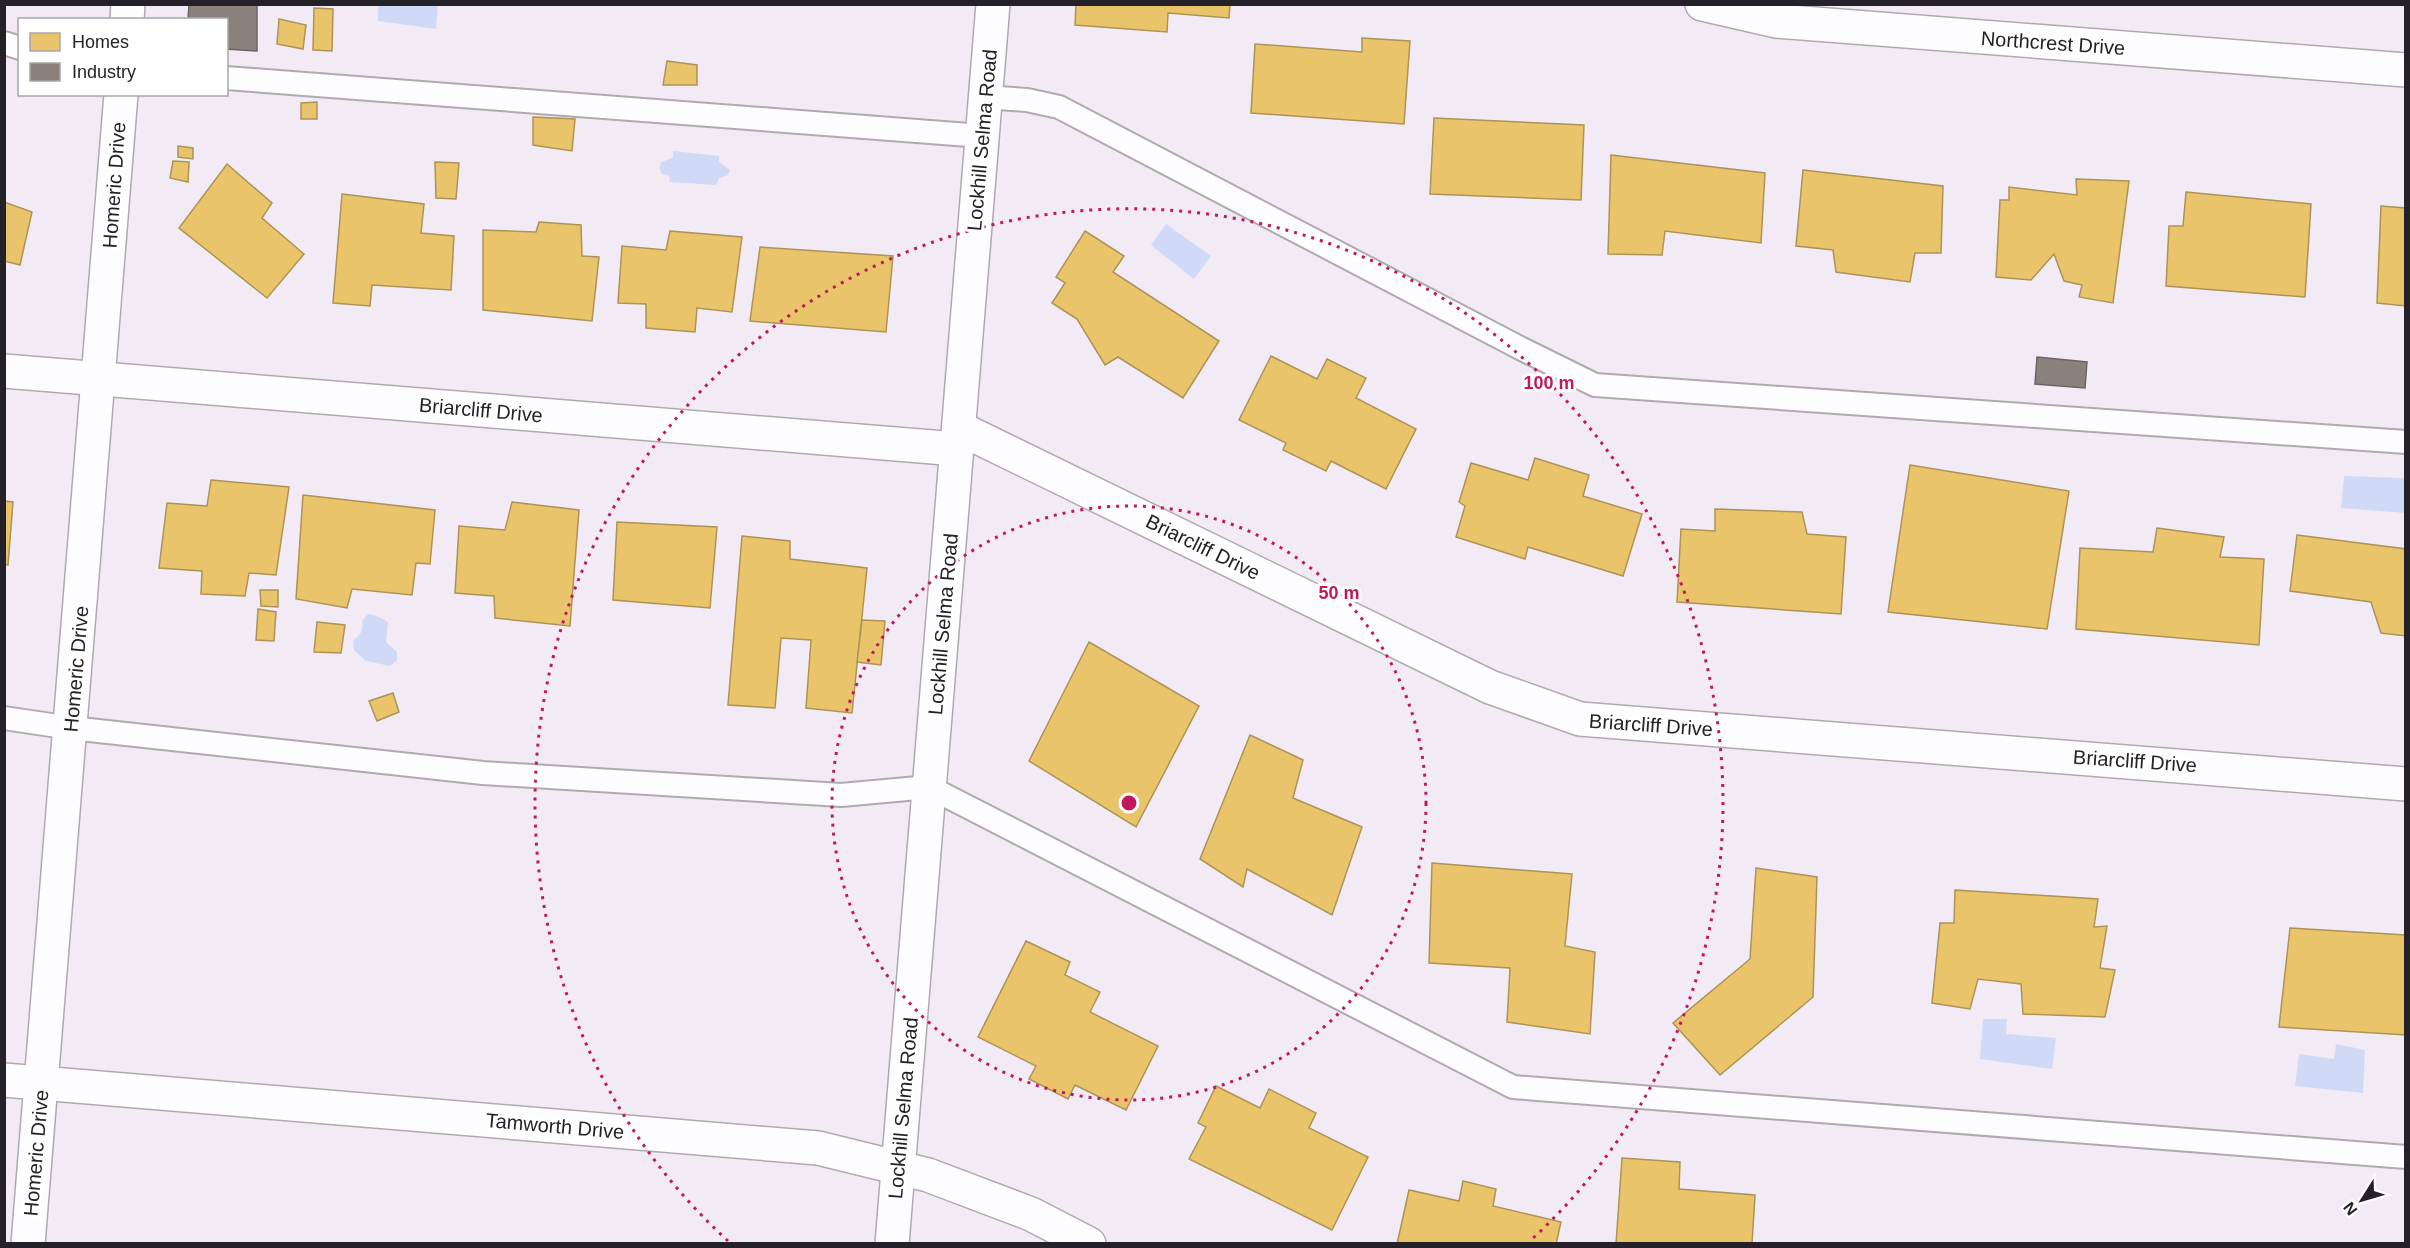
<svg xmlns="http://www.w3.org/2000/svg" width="2410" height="1248" font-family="Helvetica,sans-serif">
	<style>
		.water { fill: #d0daf6 }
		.homes { fill: #e9c46a; stroke: #ae9356; stroke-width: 1.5 }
		.industry { fill: #8a817c; stroke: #6c6463; stroke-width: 1.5 }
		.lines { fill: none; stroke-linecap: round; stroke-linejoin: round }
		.service-casing { stroke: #afaab2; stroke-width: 26 }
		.minor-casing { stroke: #afaab2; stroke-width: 36 }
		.secondary-casing { stroke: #afaab2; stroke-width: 36 }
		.service { stroke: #fdfcfe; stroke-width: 22 }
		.minor { stroke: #fdfcfe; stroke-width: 33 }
		.secondary { stroke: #fdfcfe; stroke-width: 33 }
		.ring { fill: none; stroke: #c2185b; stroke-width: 3; stroke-dasharray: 3 6 }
		.labels { text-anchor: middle; stroke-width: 6; stroke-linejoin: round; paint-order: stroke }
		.street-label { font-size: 20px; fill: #252128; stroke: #fff }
		.centre { fill: #c2185b; stroke: #fff; stroke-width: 3 }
		.ring-label { font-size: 18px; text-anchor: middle; font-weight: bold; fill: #c2185b; stroke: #fff; stroke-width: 6; stroke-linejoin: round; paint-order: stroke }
	</style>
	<rect width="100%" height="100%" fill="#f2ebf6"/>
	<g class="water">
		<polygon points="378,5 438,5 436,29 378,21"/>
		<polygon points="673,151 719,156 719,162 730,170 728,175 719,178 716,185 670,182 669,176 662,174 659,168 661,162 673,158"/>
		<polygon points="1166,224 1211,256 1194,279 1151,245"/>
		<polygon points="2344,476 2405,478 2405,513 2341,508"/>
		<path d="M368,614L377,616L388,622L386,642L397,652V660L390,666L366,661L354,650L353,641C360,635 364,631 362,621Z"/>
		<polygon points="1983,1019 2007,1019 2006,1034 2056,1038 2052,1069 1980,1059"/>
		<polygon points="2336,1044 2365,1050 2363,1093 2295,1086 2299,1054 2334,1059"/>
	</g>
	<g class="homes">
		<polygon points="1076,4 1230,4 1229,18 1168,13 1167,32 1075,25"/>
		<polygon points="314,8 333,9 332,51 313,50"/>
		<polygon points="279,19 306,25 303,49 277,44"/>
		<polygon points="1362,38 1410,41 1404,124 1251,113 1255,44 1362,52"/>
		<polygon points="667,61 697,65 697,85 663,85"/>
		<polygon points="317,102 317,119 301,119 301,103"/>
		<polygon points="533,117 575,119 572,151 533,145"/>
		<polygon points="1434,118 1584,125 1581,200 1430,194"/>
		<polygon points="178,146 193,148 193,159 178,157"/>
		<polygon points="1611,155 1765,173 1761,243 1665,231 1662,255 1608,254"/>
		<polygon points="173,161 189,162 188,182 170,178"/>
		<polygon points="435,162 459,163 456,199 436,198"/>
		<polygon points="227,164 272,203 262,218 304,254 267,298 179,228"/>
		<polygon points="1803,170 1943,186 1941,253 1915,253 1910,282 1836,272 1833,250 1796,246"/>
		<polygon points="2076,179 2129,181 2113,303 2079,297 2082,285 2064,281 2054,254 2031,280 1996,277 2000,200 2009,200 2009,187 2077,195"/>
		<polygon points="2186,192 2311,204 2305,297 2166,286 2169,226 2183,226"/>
		<polygon points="342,194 424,204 421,233 454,236 451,290 372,285 370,306 333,303"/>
		<polygon points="4,202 32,212 20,265 4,261"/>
		<polygon points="2381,206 2406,208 2406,306 2377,303"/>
		<polygon points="539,222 581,225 582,256 599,257 592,321 483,310 483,230 536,232"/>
		<polygon points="670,231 742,237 732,312 697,308 695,332 646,328 646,304 618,303 622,246 666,250"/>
		<polygon points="1085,231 1124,256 1113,272 1219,341 1183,398 1118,357 1105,365 1077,319 1052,303 1065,283 1056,277"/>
		<polygon points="760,247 893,256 886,332 750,321"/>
		<polygon points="1271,356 1317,379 1327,359 1366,378 1356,398 1416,429 1386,489 1331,461 1326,471 1283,450 1286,443 1239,420"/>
		<polygon points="1535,458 1589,475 1583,496 1642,514 1623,576 1528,547 1525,559 1456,537 1465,506 1459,502 1471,463 1528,480"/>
		<polygon points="1910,465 2069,491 2047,629 1888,612"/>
		<polygon points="211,480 289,487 276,575 249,573 245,596 201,594 202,571 159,568 167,503 207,506"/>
		<polygon points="303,495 435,510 430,564 416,563 412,595 352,589 347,608 296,599"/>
		<polygon points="4,501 13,502 8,565 4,564"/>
		<polygon points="512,502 579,510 570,626 495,618 494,596 455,593 459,526 505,530"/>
		<polygon points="1715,509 1802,512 1807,534 1846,537 1841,614 1677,602 1681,529 1715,531"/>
		<polygon points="617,522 717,527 710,608 613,600"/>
		<polygon points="2157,528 2224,537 2220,557 2264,559 2259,645 2076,629 2080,548 2153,552"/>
		<polygon points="2297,535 2406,549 2406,636 2381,633 2371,602 2290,591"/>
		<polygon points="742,536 790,541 790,559 867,568 852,713 806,708 811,640 781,638 775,708 728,705"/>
		<polygon points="260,590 278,590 278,607 261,606"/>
		<polygon points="258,609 276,612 274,641 256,640"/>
		<polygon points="862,620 885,621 881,665 857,662"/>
		<polygon points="317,622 345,625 341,653 314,652"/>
		<polygon points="1089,642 1199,706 1136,827 1029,761"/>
		<polygon points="393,693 399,712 377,721 369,701"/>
		<polygon points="1250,735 1303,760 1293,798 1362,827 1332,915 1247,869 1243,887 1200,859"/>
		<polygon points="1432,863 1572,874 1565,946 1595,952 1590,1034 1507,1022 1510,968 1429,963"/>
		<polygon points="1756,868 1817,877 1813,997 1720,1075 1673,1023 1750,959"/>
		<polygon points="1955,890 2098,899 2094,927 2107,926 2100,968 2115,970 2105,1017 2023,1014 2021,984 1978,979 1970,1009 1932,1003 1940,923 1954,923"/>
		<polygon points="2290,928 2406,935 2406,1035 2279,1027"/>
		<polygon points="1026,941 1070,962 1065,975 1100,992 1090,1012 1158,1046 1126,1110 1075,1085 1068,1099 1029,1079 1036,1066 978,1037"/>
		<polygon points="1216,1086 1260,1108 1269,1089 1316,1113 1309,1128 1368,1157 1332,1230 1189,1159 1206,1127 1198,1123"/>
		<polygon points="1622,1158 1680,1162 1679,1189 1755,1195 1752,1244 1616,1244"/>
		<polygon points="1463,1181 1496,1189 1493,1206 1561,1222 1556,1244 1397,1244 1409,1190 1459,1201"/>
	</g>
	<g class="industry">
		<polygon points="189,4 257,4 257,51 226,49 226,20 188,20"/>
		<polygon points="2037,357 2087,362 2085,388 2035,384"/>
	</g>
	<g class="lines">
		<g class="service-casing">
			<g id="service">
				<polyline points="4,43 20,48"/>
				<polyline points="226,78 982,136"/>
				<polyline points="985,97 1027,100 1059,107 1520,348 1595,385 2406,442"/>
				<polyline points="4,718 71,728 483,773 841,795 929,787 1513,1087 2406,1157"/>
			</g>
		</g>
		<g class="minor-casing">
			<g id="minor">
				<polyline points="1702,4 1776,21 2406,70"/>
				<polyline points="127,20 128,4"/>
				<polyline points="4,371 957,449"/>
				<polyline points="959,428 1490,687 1580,719 2406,784"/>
				<polyline points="4,1080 818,1148 928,1175 1031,1214 1089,1244"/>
				<polyline points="28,1244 121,94"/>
			</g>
		</g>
		<g class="secondary-casing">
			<polyline id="secondary" points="892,1244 993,4"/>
		</g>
		<use href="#service" class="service"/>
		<use href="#minor" class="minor"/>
		<use href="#secondary" class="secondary"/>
	</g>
	<g class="ring">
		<circle cx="1129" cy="803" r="297"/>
		<path d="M728 1241A594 594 0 1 1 1530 1241"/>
	</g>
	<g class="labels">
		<g class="street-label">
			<text transform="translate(2053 43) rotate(4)" y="7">Northcrest Drive</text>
			<text transform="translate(982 140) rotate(-85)" y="7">Lockhill Selma Road</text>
			<text transform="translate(114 185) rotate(-86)" y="7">Homeric Drive</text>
			<text transform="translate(481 410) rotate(5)" y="7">Briarcliff Drive</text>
			<text transform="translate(1203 547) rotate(26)" y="7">Briarcliff Drive</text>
			<text transform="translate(943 624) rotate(-85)" y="7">Lockhill Selma Road</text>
			<text transform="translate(76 669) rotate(-85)" y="7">Homeric Drive</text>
			<text transform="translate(1651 725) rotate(4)" y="7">Briarcliff Drive</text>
			<text transform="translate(2135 761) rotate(4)" y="7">Briarcliff Drive</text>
			<text transform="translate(903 1108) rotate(-85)" y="7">Lockhill Selma Road</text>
			<text transform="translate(555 1126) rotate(5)" y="7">Tamworth Drive</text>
			<text transform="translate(36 1153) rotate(-85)" y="7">Homeric Drive</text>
		</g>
	</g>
	<circle cx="1129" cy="803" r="9" class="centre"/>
	<g class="ring-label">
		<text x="1549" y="389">100 m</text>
		<text x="1339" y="599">50 m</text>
	</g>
	<rect width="2410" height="1248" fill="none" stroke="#252128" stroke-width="12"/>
	<rect x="18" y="18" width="210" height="78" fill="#ffffff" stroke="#a8a6a9" stroke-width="1.5"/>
	<rect x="30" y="33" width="30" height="18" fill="#e9c46a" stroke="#a8a6a9" stroke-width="1.5"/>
	<text x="72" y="48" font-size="18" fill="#252128">Homes</text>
	<rect x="30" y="63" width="30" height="18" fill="#8a817c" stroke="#a8a6a9" stroke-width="1.5"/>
	<text x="72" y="78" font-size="18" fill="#252128">Industry</text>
	<g transform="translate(2362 1200) rotate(233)" stroke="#ffffff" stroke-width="4.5" paint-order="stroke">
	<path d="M0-4.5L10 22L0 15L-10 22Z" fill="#252128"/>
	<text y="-9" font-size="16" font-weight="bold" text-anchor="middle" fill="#252128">N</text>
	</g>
</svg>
